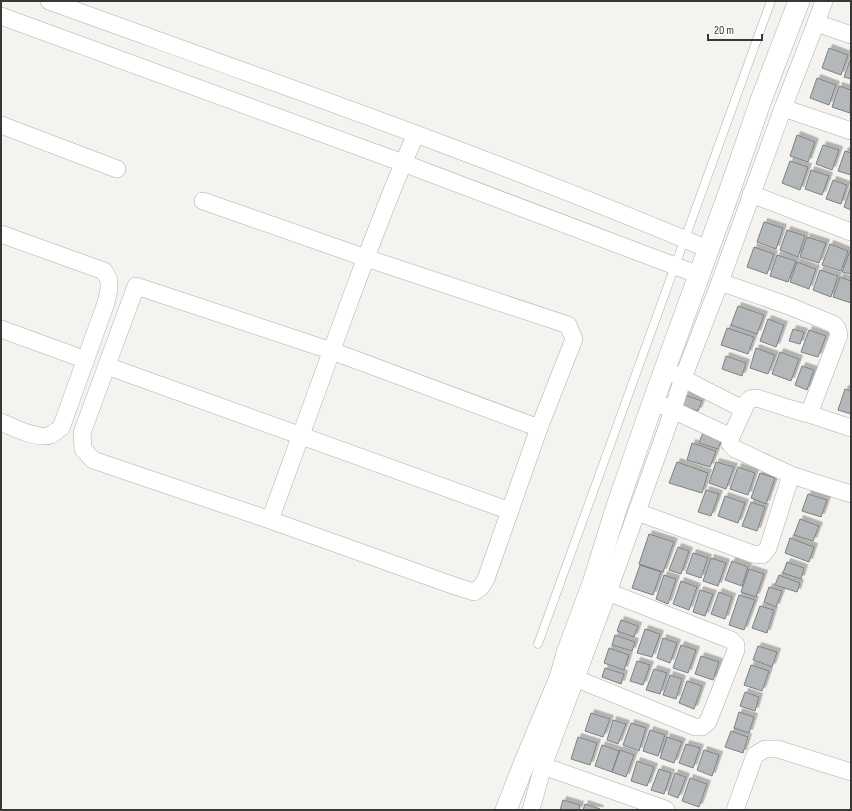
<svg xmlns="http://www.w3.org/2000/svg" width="852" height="811" font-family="'Sofia Sans Condensed',sans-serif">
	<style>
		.building { fill: #b5b8bb; stroke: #7d8082; filter: url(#shadow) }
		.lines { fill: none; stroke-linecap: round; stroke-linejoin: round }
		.service-casing { stroke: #aeada9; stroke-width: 9 }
		.minor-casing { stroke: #aeada9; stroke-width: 18 }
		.tertiary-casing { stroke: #aeada9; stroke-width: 22 }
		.service { stroke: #fff; stroke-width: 8 }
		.minor { stroke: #fff; stroke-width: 17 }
		.tertiary { stroke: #fff; stroke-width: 21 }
	</style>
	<defs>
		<filter id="shadow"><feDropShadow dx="3.5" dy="-3.5" stdDeviation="0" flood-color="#0004"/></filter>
	</defs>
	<rect width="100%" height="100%" fill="#f4f3ef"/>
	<g class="building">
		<polygon points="829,48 848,55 841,75 822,68"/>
		<polygon points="851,57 851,79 844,77"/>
		<polygon points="817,78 836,85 829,105 810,98"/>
		<polygon points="839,86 851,90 850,113 832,107"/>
		<polygon points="797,135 815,142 808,162 790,156"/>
		<polygon points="823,145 839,150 832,170 816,164"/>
		<polygon points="845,151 851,153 851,175 838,171"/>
		<polygon points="790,161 808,167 800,190 782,183"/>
		<polygon points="811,170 829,176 822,195 805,189"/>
		<polygon points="833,180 847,185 841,204 826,199"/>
		<polygon points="851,186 851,210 844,207"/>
		<polygon points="764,222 783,228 776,249 757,242"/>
		<polygon points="787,230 805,236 798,257 780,250"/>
		<polygon points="807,237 826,243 819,263 800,257"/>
		<polygon points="830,244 848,251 841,271 822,265"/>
		<polygon points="754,247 774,254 767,274 747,267"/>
		<polygon points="850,251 851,252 851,274 842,272"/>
		<polygon points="777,255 796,261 788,282 770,276"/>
		<polygon points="797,262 816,269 809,289 790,282"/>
		<polygon points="820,270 838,276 831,297 813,290"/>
		<polygon points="840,277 851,281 851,303 833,297"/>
		<polygon points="738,306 764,315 757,334 731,325"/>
		<polygon points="768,319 784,325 776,347 760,341"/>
		<polygon points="727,328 754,337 748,354 721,345"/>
		<polygon points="793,329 804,332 800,344 789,341"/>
		<polygon points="809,330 826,336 818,357 801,352"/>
		<polygon points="756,348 775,355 768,374 750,368"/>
		<polygon points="780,352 799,359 791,381 772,374"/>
		<polygon points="726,356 746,363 742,376 722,369"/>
		<polygon points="802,366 814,370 807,390 795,385"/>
		<polygon points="845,389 851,391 851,414 838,410"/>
		<polygon points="685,395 702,401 698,411 682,406"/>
		<polygon points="704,430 723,436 718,449 699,443"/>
		<polygon points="692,443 716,451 710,467 687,460"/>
		<polygon points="677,462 708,473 702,493 669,483"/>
		<polygon points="716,462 734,467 726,489 709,483"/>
		<polygon points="738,467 755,473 748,495 730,489"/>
		<polygon points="760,473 775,478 766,504 751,498"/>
		<polygon points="706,490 719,494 711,516 698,512"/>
		<polygon points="808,494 827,500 821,517 802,511"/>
		<polygon points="725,496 745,503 738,523 718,516"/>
		<polygon points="751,502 765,507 757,531 742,526"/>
		<polygon points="800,519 819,526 813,541 794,535"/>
		<polygon points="649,534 674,542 663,572 639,564"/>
		<polygon points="790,538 814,547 809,562 785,553"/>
		<polygon points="678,547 689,551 681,574 669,570"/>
		<polygon points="693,553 708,558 701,578 686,573"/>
		<polygon points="711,558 726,563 718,586 703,581"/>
		<polygon points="732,561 748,567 742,586 725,580"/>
		<polygon points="787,562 804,568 801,579 783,573"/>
		<polygon points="640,565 661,572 653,595 632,588"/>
		<polygon points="749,569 764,574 756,597 741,592"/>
		<polygon points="664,575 676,579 668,604 656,599"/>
		<polygon points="779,575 800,583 797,592 775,585"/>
		<polygon points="681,581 697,587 689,610 673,604"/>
		<polygon points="769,587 782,591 776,607 764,602"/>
		<polygon points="700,590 713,594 705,616 693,612"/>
		<polygon points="719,592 732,597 725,619 711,614"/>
		<polygon points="739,595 755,600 744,630 729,625"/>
		<polygon points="760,606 774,610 767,633 752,628"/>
		<polygon points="621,620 638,626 634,637 617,631"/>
		<polygon points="645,629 660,634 652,657 637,653"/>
		<polygon points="615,635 635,642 632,651 612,645"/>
		<polygon points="663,638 677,643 670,663 657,658"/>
		<polygon points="681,645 696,650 688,673 673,668"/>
		<polygon points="758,646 777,652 772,667 753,660"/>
		<polygon points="609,648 629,655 624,670 604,663"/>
		<polygon points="701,656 719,662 713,680 695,674"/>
		<polygon points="637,661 650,665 643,685 630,681"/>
		<polygon points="751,665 769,671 762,691 744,685"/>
		<polygon points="605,668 624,674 621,684 602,677"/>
		<polygon points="654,669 667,673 660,694 646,690"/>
		<polygon points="670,675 682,679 676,699 663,695"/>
		<polygon points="687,681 702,686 694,709 679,703"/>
		<polygon points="745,692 759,697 755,711 740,706"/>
		<polygon points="739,712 754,717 749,733 734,728"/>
		<polygon points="591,713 610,719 603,737 585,731"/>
		<polygon points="613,720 626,724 618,744 607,740"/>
		<polygon points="631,723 646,728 639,751 623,745"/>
		<polygon points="650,730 665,735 658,756 643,751"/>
		<polygon points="731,731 748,737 743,753 725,747"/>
		<polygon points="578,737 597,743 590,765 571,759"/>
		<polygon points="667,737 682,742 674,763 660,758"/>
		<polygon points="686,744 700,748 693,768 679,763"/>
		<polygon points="602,745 619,751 612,772 595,766"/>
		<polygon points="620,750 634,755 626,777 612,772"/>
		<polygon points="704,750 719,755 712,776 697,770"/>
		<polygon points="637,761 654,767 647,786 631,781"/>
		<polygon points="659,769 671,773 664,794 651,790"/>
		<polygon points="675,773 686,777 678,798 668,794"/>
		<polygon points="690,778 707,784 699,807 682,801"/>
		<polygon points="563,800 580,805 579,810 560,810"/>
		<polygon points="585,804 600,809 600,810 583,810"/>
	</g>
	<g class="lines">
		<g class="service-casing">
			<polyline id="service" points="538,644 771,1"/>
		</g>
		<g class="minor-casing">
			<g id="minor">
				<path d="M49,1C270,81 492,158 708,249"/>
				<polyline points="1,16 403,163 699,275"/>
				<polyline points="816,23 851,35"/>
				<polyline points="783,108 851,131"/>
				<polyline points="1,125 117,169"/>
				<polyline points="751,194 851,232"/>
				<path d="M203,201L366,258L568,325L574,339L539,428L332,351L136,286L82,433L83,449L93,460L270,520C296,448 323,375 349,303C370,247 391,189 416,134"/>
				<path d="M1,234L104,271L109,280V289L106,303L61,428C57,430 54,434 50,435C39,440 12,427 1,422"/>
				<polyline points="720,282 789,306 833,324 837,328 839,335 809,414"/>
				<polyline points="1,329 86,360"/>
				<polyline points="107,366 510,511"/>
				<polyline points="674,374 743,409"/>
				<polyline points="662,405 731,437"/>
				<polyline points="851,428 809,414 791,409 757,398 750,399 747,402 731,437 730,444 735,449 791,475 851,494"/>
				<polyline points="637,512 753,554 762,555 768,548 791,475"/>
				<polyline points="270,520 452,585 474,592 481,587 486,579 539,428"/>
				<polyline points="577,679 695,727 702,727 708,722 736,650 736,645 731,640 608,592"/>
				<polyline points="543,766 665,809 666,810"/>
				<polyline points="531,810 543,766 608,592 668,425 683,378 720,282 783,108 816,23 824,1"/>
				<polyline points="735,810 755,755 765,749 778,749 851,772"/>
			</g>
		</g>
		<g class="tertiary-casing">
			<polyline id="tertiary" points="506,810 526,759 560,678 567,653 593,583 617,506 653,402 731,187 761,100 799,1"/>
		</g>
		<use href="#service" class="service"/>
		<use href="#minor" class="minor"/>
		<use href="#tertiary" class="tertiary"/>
	</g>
	<rect width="852" height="811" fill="none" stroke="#383837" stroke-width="4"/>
	<path d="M708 34v6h54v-6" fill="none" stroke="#383837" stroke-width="2"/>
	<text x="714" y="34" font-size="12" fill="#383837" stroke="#ffffff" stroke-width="3" paint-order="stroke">20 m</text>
</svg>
